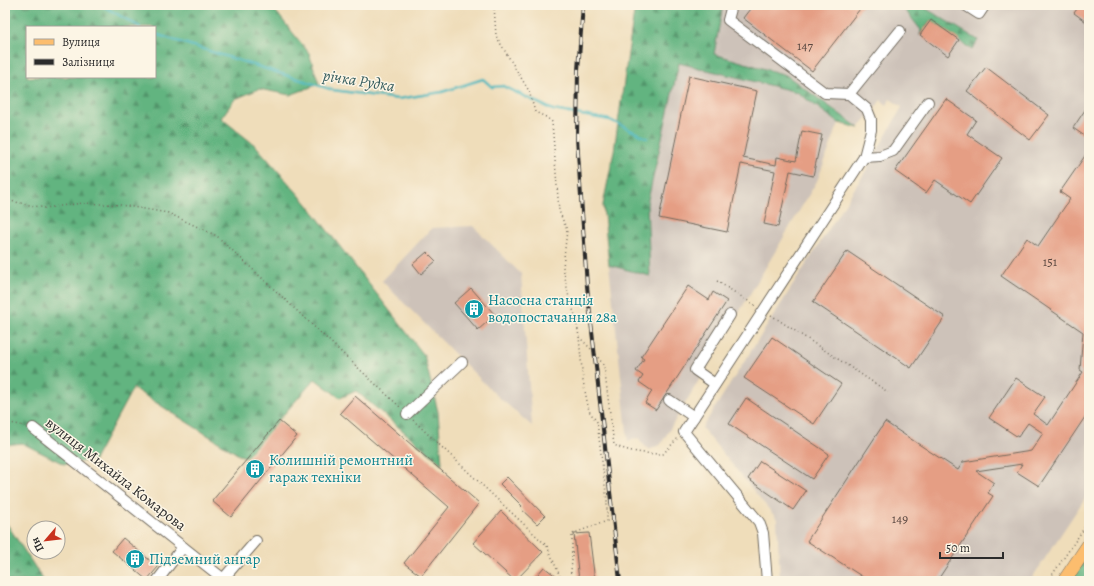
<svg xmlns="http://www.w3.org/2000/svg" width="1094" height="586" font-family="Alegreya,serif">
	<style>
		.industrial { fill: #cdc2b9 }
		.forest { fill: url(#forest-firs); stroke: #467056; fill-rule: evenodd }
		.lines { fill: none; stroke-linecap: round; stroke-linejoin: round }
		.stream { stroke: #46b6bc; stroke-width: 2.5 }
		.building { fill: #e59e84 }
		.minor-casing { stroke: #70695d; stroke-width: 12 }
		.major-casing { stroke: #70695d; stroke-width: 14 }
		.path { stroke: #70695d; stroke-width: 1.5; stroke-dasharray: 1 3; stroke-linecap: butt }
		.minor { stroke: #fff; stroke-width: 10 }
		.major { stroke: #fcbd6e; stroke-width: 13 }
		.rail-casing { stroke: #2b2b2b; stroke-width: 4 }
		.rail { stroke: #fcf5e5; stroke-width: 2.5; stroke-dasharray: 8; stroke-linecap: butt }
		.labels { text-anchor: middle; stroke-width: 3; stroke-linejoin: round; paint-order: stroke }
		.number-label { font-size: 13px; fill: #5a4841 }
		.culture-label { font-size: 15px; fill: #0d838f; stroke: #fcf5e5; text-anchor: start }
		.street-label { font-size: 15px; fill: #2b2b2b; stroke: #fcf5e5 }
		.water-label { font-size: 16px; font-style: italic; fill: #345c5e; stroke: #fcf5e5 }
	</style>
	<defs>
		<pattern id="forest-firs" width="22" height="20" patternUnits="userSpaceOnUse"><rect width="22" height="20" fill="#62b480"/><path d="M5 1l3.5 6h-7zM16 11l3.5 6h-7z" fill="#519369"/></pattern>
	</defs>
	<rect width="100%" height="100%" fill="#fcf5e5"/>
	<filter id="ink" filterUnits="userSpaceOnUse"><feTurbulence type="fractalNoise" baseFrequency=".025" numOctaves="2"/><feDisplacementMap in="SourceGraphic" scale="8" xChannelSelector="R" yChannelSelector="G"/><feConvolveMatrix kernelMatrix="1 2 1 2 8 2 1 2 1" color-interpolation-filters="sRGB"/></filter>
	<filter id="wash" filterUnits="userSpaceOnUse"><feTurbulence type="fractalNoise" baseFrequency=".012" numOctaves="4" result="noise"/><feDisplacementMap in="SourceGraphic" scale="16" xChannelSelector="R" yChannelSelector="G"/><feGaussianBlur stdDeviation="0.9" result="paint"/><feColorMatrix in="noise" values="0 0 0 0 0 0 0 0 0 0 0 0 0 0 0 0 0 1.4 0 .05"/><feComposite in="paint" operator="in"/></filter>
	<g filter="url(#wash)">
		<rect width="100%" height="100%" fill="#efddba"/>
		<g class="industrial">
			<polygon points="723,5 901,5 907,10 931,20 972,50 978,40 920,5 1089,5 1089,492 1030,581 780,581 777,519 702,428 867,169 902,107 890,99 887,105 881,100 859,128 786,75 714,54"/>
			<polygon points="679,63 797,92 839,123 817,181 661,444 649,450 641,442 639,438 628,441 609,265 650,275 647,204"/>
			<polygon points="473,226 521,274 532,426 494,393 382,281 432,228"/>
		</g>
		<g class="forest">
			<path d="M5,5H266L273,8L309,53L319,84L290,95L259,89L235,99L221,118L256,146L307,204L424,355L438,412L442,464L356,391L340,398L315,379L246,457L239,455L133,388L94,460L64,464L22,443L5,445ZM27,27H155V77H27Z"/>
			<polygon points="635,5 723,5 714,54 786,75 859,128 839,123 797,92 679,63 647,204 650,276 609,265 603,205 614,151"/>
			<polygon points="901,5 920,5 978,40 972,50 931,20 920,35 921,30"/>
			<polygon points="5,521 44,581 5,581"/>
			<polygon points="1089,554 1089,581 1070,581"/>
		</g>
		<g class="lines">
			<g class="stream">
				<polyline points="101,5 140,27"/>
				<polyline points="155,34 333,90 398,99 442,92 483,79 492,87 503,86 553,110 610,120 647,138"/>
			</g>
		</g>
		<g id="blocks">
			<g class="building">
				<polygon points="753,5 863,5 812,71 743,18"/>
				<polygon points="1080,5 1089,5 1089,24 1074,13"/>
				<polygon points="931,20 959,40 948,56 920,35"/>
				<polygon points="986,67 1049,115 1030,140 967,91"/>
				<polygon points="689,76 757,91 743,158 776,165 777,157 796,161 802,131 822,135 813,176 790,171 778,227 764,224 775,171 741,164 727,232 659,218"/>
				<polygon points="946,99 976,120 967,134 1002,158 970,204 935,180 926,193 895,171"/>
				<polygon points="1089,104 1089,139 1073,128"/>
				<polygon points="1089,150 1089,411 1039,486 1017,472 1022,464 976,471 994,483 988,493 993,496 937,581 869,581 807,541 885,422 958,470 963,462 1031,451 1043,433 1028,423 1018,437 989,418 1016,378 1045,397 1033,414 1048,425 1083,372 1080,370 1083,332 1001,276 1027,238 1038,246 1070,199 1060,192"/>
				<polygon points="847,251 945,317 911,368 813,302"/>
				<polygon points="427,252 436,261 421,274 413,264"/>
				<polygon points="688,286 709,300 713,292 727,301 656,410 645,403 652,391 639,382 643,376 636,371 644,359 641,357"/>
				<polygon points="471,288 495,315 478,330 454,303"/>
				<polygon points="772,337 841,384 814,424 744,378"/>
				<polygon points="355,396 479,503 421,576 404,563 449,507 340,413"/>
				<polygon points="746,398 829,454 812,479 729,424"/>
				<polygon points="279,421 297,436 231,517 212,501"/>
				<polygon points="760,461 806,491 793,510 748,479"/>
				<polygon points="507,477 545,516 537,524 520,508 522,506 500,484"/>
				<polygon points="501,511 543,552 515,581 473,543"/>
				<polygon points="589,533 595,581 579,581 574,534"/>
				<polygon points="123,538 158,567 147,580 112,551"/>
				<polygon points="544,567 562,581 532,581"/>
			</g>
		</g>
	</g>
	<g filter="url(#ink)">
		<use href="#blocks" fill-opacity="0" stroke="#70695d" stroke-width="1"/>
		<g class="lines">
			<g class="minor-casing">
				<g id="minor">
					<polyline points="732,5 728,20 825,93 849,94 867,109 871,119 871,130 864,157 684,432 759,522 763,533 767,581"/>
					<polyline points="965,5 979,14 985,5"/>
					<polyline points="849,94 900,31"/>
					<polyline points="864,157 880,156 893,151 928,102"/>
					<polyline points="715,384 695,370 730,315"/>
					<polyline points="669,400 694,417"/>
					<polyline points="407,414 462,362"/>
					<polyline points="33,428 226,581"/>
					<polyline points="223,579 256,541"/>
					<polyline points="157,581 183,547"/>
				</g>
			</g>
			<g class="major-casing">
				<polyline id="major" points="1064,581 1089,544"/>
			</g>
			<g class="path">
				<path d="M494,5L496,36L529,91L535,112L546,117L552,122L559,211L567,230L563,267L569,298L576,318L579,337L595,353L604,366L614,445C629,452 647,454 663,454L677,439"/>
				<polyline points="5,200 45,208 83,203 121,205 168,213 217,236 400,407"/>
				<polyline points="717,281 756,306"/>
				<polyline points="771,315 888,392"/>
				<polyline points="413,420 547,546 562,581"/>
				<polyline points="5,422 25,426"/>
				<polyline points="570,581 572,561 572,534 607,521 607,501 597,422 589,411 583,381 579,337"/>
				<polyline points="1048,581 1089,521"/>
			</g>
			<use href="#minor" class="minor"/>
			<use href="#major" class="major"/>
			<g class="rail-casing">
				<polyline id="rail" points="583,5 578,70 577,138 587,286 620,581"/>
			</g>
			<use href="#rail" class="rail"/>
		</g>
	</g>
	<defs>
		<g id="building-disc" transform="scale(1)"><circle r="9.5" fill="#0f9aa8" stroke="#fcf5e5"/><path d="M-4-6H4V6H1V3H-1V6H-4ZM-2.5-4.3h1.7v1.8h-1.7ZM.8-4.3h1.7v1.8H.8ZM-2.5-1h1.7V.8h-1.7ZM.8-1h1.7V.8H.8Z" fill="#fff"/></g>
	</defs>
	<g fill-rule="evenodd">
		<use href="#building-disc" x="474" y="309"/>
		<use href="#building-disc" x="255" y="469"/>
		<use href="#building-disc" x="135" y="559"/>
	</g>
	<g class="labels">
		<g class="number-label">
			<text x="805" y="50">147</text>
			<text x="1050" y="266">151</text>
			<text x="900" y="523">149</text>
		</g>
		<g class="culture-label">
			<text x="488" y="305">Насосна станція<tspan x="488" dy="17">водопостачання 28а</tspan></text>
			<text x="269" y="465">Колишній ремонтний<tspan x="269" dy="17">гараж техніки</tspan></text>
			<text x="149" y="564">Підземний ангар</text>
		</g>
		<g class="street-label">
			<text transform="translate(116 474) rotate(38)" y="5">вулиця Михайла Комарова</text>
		</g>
		<g class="water-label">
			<text transform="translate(359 80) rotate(9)" y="6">річка Рудка</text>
		</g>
	</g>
	<rect width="1094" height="586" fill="none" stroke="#fcf5e5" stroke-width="20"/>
	<rect x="26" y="26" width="130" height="52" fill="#fcf5e5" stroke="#a8a49b"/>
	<rect x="34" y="39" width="20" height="6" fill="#fcbd6e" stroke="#a8a49b"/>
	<text x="62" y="46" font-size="12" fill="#2b2b2b">Вулиця</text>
	<rect x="34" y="59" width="20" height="6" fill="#2b2b2b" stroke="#a8a49b"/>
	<text x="62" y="66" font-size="12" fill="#2b2b2b">Залізниця</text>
	<g transform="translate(46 540) rotate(242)"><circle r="19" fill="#fcf5e5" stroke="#a8a49b"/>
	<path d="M0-3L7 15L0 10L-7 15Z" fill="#c8321e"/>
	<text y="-6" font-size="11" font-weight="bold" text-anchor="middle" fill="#2b2b2b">Пн</text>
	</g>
	<path d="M940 552v6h63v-6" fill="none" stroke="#2b2b2b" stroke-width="2"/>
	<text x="946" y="552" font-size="12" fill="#2b2b2b" stroke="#fcf5e5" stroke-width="3" paint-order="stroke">50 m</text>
</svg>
